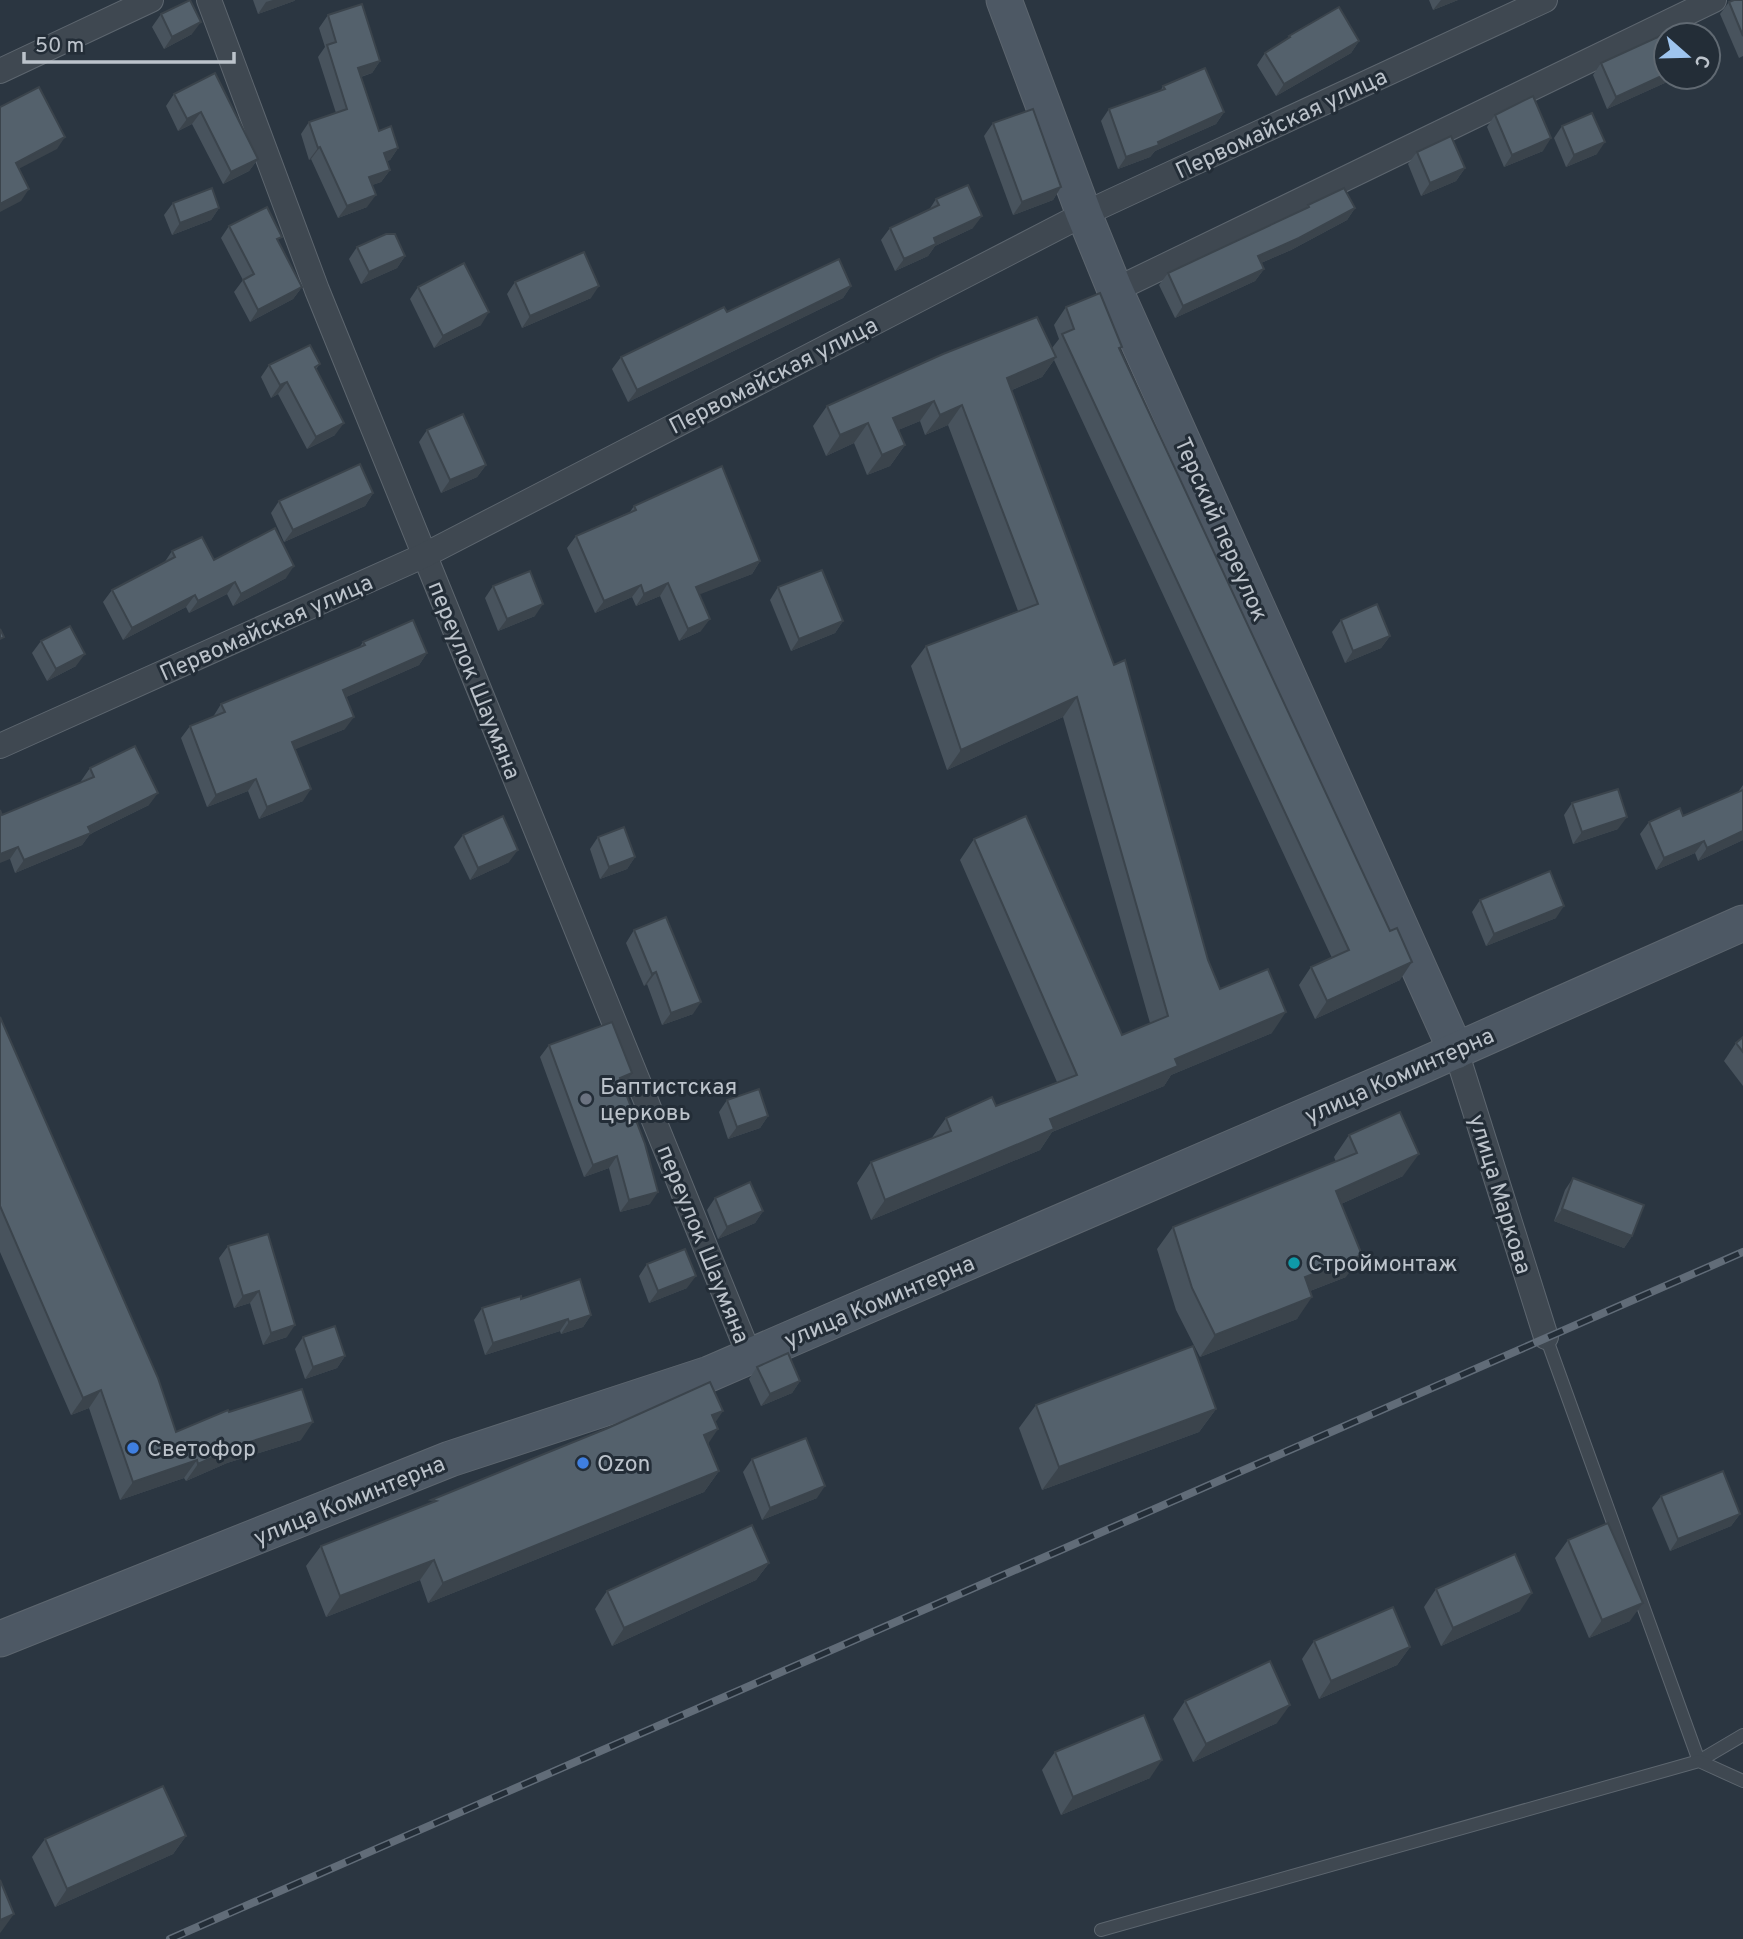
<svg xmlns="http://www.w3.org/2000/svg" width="1743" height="1939" font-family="Overpass,sans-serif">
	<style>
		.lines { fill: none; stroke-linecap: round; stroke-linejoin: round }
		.lane-casing { stroke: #5d666f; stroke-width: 14 }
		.street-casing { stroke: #5d666f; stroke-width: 26 }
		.secondary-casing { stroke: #5d666f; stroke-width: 37 }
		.lane { stroke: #3f4851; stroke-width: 12 }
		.street { stroke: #3f4851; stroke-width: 24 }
		.secondary { stroke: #4d5864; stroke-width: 35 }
		.rail-casing { stroke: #616c78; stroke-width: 8 }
		.rail { stroke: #232d37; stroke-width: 5; stroke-dasharray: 16; stroke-linecap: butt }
		.wall { fill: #48535d }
		.shaded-wall { fill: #3b444c }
		.building { fill: #54616c; stroke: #3b444c; stroke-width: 2 }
		.worship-dot { fill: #6b7280; stroke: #232d37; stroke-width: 2.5 }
		.culture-dot { fill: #0f9aa8; stroke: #232d37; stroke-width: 2.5 }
		.shop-dot { fill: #3f7fe0; stroke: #232d37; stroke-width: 2.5 }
		.labels { text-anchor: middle; stroke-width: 6; stroke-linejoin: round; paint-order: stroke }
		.street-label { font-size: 23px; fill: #bcc3cb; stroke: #232d37 }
		.poi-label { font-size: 23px; fill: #bcc3cb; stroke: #232d37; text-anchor: start }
	</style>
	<rect width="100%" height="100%" fill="#2b3641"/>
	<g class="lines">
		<g class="lane-casing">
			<g id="lane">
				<polyline points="1546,1337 1699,1761 1743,1735"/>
				<polyline points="1101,1930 1699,1761 1743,1781"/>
			</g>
		</g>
		<g class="street-casing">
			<g id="street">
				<polyline points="209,0 317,290 750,1357"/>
				<polyline points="0,71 151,0"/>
				<polyline points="1115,290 1714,0"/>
				<polyline points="0,746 425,555 1084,214 1545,0"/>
				<polyline points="1456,1051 1546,1337"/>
			</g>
		</g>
		<g class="secondary-casing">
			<g id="secondary">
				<polyline points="1004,0 1084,214 1115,290 1456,1051"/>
				<polyline points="0,1639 450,1459 709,1374 1419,1067 1743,923"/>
			</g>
		</g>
		<use href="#lane" class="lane"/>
		<use href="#street" class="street"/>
		<use href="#secondary" class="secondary"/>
		<g class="rail-casing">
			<polyline id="rail" points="170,1939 1743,1252"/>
		</g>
		<use href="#rail" class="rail"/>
	</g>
	<g class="wall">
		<polygon points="253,0 295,0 294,1 258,14"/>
		<polygon points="1429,0 1458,0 1433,10"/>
		<polygon points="1743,0 1743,56 1739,58 1720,14 1729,2"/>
		<polygon points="161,14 192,34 164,49 152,27"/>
		<polygon points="328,15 380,61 372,73 361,77 379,131 398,148 390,160 387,161 390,170 381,182 372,185 367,207 338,218 311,159 309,160 301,134 309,122 336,113 318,57 325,47 319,28"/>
		<polygon points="1289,36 1359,41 1351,53 1276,96 1257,65 1265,53 1287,39"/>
		<polygon points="1601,63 1666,77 1670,77 1667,82 1607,109 1593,75"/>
		<polygon points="215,73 258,159 249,171 223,184 192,124 178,131 166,106 174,94"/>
		<polygon points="1163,86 1224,112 1216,124 1155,151 1150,157 1118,169 1101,121 1109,109 1161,90"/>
		<polygon points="1495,115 1543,151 1504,167 1487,127"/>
		<polygon points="993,123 1061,187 1053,200 1013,215 984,136"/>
		<polygon points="1562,126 1597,154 1566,167 1554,138"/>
		<polygon points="1417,152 1465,168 1456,181 1421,196 1408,164"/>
		<polygon points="936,199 973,228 935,246 928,256 895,271 881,240 890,228 929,210"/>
		<polygon points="173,203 219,208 211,220 172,235 164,215"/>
		<polygon points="1308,205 1355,208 1347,220 1291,250 1261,263 1264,269 1255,281 1175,318 1159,285 1168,273 1306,208"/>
		<polygon points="229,226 278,242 302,287 293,299 250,322 234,292 243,280 221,238"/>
		<polygon points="357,247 405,256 397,268 361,284 349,259"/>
		<polygon points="515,282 591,298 522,328 507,294"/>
		<polygon points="851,286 843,298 628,402 612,369 621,357 727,312"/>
		<polygon points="418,287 481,325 434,348 410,299"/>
		<polygon points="1066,307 1120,351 1400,980 1315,1019 1299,985 1311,967 1332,958 1054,360 1042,377 1012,390 1208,960 1220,989 1272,1033 1171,1075 1164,1086 1052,1132 1040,1150 871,1220 857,1183 871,1162 931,1139 946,1118 996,1106 1057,1082 960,860 974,839 1122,1035 1150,1023 1063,717 947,770 911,666 926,646 1018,611 948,425 925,435 920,421 898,430 905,445 890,466 867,475 854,443 826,456 813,426 827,406 1052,348 1059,339 1054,325"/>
		<polygon points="320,364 316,369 335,435 307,449 278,394 271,398 261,377 269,365"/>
		<polygon points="427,430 486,465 477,477 441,493 419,442"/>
		<polygon points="373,493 365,506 284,542 271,513 279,501"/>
		<polygon points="634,506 760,561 752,574 699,594 701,631 679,641 660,596 636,606 632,597 595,613 567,548 576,536 630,512"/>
		<polygon points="172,551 214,560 286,578 233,606 227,594 189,613 186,607 123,640 103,602 112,590 164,563"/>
		<polygon points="493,586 535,616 498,631 485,598"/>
		<polygon points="778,587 843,621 835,633 791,651 770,600"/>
		<polygon points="1341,620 1390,636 1381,648 1345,663 1332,632"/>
		<polygon points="41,641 76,666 47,681 32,653"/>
		<polygon points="363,642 427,653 419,665 346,697 345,729 295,749 303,801 259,819 248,791 207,807 181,738 190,726 213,717 221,704 359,648"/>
		<polygon points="90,768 149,805 90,834 82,845 15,873 10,859 2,815 82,782 81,781"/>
		<polygon points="1743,785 1743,840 1698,861 1695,853 1656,870 1640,834 1649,822 1683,816 1738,792"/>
		<polygon points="1572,803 1618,829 1573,844 1564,815"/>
		<polygon points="463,835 509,862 470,880 454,847"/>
		<polygon points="598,837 635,857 627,869 600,879 590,849"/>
		<polygon points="1480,900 1556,918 1486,946 1472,912"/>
		<polygon points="634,930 693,1014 662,1025 647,984 644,986 626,943"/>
		<polygon points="0,1017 176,1432 229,1412 301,1440 227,1463 186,1481 184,1478 120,1500 89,1408 71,1415 0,1252"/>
		<polygon points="1743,1037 1743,1086 1724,1061 1736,1043"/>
		<polygon points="549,1045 623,1086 650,1204 620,1212 609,1168 584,1177 540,1057"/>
		<polygon points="727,1100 768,1116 760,1128 728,1139 719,1112"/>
		<polygon points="1349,1135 1403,1176 1341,1204 1346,1277 1310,1291 1297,1319 1200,1357 1176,1310 1157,1249 1173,1227 1336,1162 1334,1157"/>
		<polygon points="1573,1178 1632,1236 1624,1248 1554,1221 1565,1190"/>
		<polygon points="715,1198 763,1211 755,1223 718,1239 707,1210"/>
		<polygon points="268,1234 287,1337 263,1345 250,1303 234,1308 219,1258 228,1246"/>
		<polygon points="647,1264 687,1288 649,1303 639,1276"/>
		<polygon points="521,1299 591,1315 583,1327 561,1334 560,1331 485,1355 474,1320 482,1308"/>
		<polygon points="303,1337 345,1356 337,1368 305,1379 295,1349"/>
		<polygon points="757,1367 800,1381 792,1393 761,1406 749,1379"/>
		<polygon points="1036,1405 1216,1409 1199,1432 1042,1490 1019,1428"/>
		<polygon points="715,1422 708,1445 719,1471 704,1492 428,1603 420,1580 326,1617 306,1566 321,1546"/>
		<polygon points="752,1459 817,1498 762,1520 743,1472"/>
		<polygon points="1661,1496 1740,1514 1731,1526 1670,1551 1652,1508"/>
		<polygon points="1568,1540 1630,1621 1589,1638 1555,1558"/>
		<polygon points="769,1563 756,1580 612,1646 595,1609 607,1591"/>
		<polygon points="1436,1589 1520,1611 1441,1646 1424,1607"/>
		<polygon points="1314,1641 1410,1647 1397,1665 1319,1699 1302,1659"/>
		<polygon points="1185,1701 1277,1723 1193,1762 1173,1719"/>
		<polygon points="1055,1752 1150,1778 1061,1815 1042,1770"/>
		<polygon points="186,1836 173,1854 55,1907 32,1857 45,1839"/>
	</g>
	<g class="shaded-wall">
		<polygon points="273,0 295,0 294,1 258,14 266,2"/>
		<polygon points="1441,0 1458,0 1433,10"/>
		<polygon points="201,22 192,34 164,49 172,37"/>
		<polygon points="1359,41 1351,53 1276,96 1284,84"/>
		<polygon points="380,61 372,73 350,80 358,68"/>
		<polygon points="1666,74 1666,77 1670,77 1667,82 1607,109 1616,97"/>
		<polygon points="201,112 192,124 178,131 187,119"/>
		<polygon points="1224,112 1216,124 1155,151 1150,157 1118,169 1126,157"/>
		<polygon points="65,137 57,149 7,175 16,163"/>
		<polygon points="1551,138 1543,151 1504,167 1512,155"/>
		<polygon points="1605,142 1597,154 1566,167 1574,155"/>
		<polygon points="320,147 311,159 309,160 318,148"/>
		<polygon points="398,148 390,160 375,165 384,153"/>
		<polygon points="258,159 249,171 223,184 231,172"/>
		<polygon points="1465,168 1456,181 1421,196 1430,183"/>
		<polygon points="390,170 381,182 361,189 369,177"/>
		<polygon points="1061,187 1053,200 1013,215 1022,202"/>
		<polygon points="29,189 21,201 0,212 0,204"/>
		<polygon points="376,195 367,207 338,218 347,206"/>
		<polygon points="219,208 211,220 172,235 180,223"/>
		<polygon points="1355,208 1347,220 1291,250 1249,268 1258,256"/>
		<polygon points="982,216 973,228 935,246 928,256 895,271 904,259 934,238"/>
		<polygon points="405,256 397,268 361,284 369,272"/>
		<polygon points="1264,269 1255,281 1175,318 1183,306"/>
		<polygon points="599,286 591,298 522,328 530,316"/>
		<polygon points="851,286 843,298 628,402 637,390"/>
		<polygon points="302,287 293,299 250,322 258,310"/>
		<polygon points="489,312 481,325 434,348 443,336"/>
		<polygon points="1056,357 1042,377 993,398 1007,378"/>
		<polygon points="287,382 278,394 271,398 280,385"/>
		<polygon points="934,401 920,421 879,438 893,418"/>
		<polygon points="962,405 948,425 925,435 940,415"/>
		<polygon points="344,423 335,435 307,449 316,437"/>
		<polygon points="868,423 854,443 826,456 840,435"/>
		<polygon points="905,445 890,466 867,475 882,455"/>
		<polygon points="486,465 477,477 441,493 450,480"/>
		<polygon points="373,493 365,506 284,542 293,530"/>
		<polygon points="760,561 752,574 688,599 696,587"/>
		<polygon points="294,566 286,578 233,606 241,594"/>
		<polygon points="235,582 227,594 189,613 198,601"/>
		<polygon points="668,583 660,596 636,606 644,594"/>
		<polygon points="641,585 632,597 595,613 604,601"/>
		<polygon points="195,595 186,607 123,640 132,628"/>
		<polygon points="543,604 535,616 498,631 507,619"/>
		<polygon points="710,619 701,631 679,641 688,629"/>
		<polygon points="843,621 835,633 791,651 799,639"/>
		<polygon points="1390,636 1381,648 1345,663 1353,651"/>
		<polygon points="427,653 419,665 335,702 343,690"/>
		<polygon points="85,654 76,666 47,681 56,669"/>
		<polygon points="1077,697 1063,717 947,770 961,750"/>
		<polygon points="354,717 345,729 284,754 292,742"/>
		<polygon points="256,779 248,791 207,807 216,795"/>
		<polygon points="311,789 303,801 259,819 267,807"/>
		<polygon points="158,793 149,805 90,834 82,845 15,873 24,860"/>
		<polygon points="1627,817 1618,829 1573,844 1582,832"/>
		<polygon points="1743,831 1743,840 1698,861 1707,848"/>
		<polygon points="1704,841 1695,853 1656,870 1664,858"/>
		<polygon points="18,847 10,859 0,863 0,854"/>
		<polygon points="518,850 509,862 470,880 478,868"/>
		<polygon points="635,857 627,869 600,879 609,867"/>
		<polygon points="1564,906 1556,918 1486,946 1494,934"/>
		<polygon points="1412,962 1400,980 1315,1019 1327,1001"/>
		<polygon points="656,972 647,984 644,986 652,974"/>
		<polygon points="701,1002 693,1014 662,1025 671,1013"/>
		<polygon points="1286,1012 1272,1033 1171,1075 1164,1086 1052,1132 1040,1150 871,1220 885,1200 1050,1119 1175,1059"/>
		<polygon points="632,1073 624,1086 620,1078"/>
		<polygon points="768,1116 760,1128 728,1139 737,1127"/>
		<polygon points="1419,1154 1403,1176 1321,1213 1336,1191"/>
		<polygon points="617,1156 609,1168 584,1177 593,1165"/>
		<polygon points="658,1192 650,1204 620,1212 629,1200"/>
		<polygon points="1562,1209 1632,1236 1624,1248 1554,1221"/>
		<polygon points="763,1211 755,1223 718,1239 727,1227"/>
		<polygon points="1362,1255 1346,1277 1289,1299 1305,1277"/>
		<polygon points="696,1276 687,1288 649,1303 658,1291"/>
		<polygon points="259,1291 250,1303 234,1308 243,1296"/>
		<polygon points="1312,1297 1297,1319 1200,1357 1215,1335"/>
		<polygon points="591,1315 583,1327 561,1334 569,1322"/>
		<polygon points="568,1319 560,1331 485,1355 493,1343"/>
		<polygon points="295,1325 287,1337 263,1345 271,1333"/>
		<polygon points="345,1356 337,1368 305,1379 313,1367"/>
		<polygon points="800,1381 792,1393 761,1406 770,1394"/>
		<polygon points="101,1390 89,1408 71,1415 83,1398"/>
		<polygon points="1216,1409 1199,1432 1042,1490 1059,1467"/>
		<polygon points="723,1411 709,1432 712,1415"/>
		<polygon points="313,1422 301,1440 227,1463 186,1481 198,1464 240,1445"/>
		<polygon points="718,1429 704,1450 704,1435"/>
		<polygon points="197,1460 184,1478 120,1500 133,1482"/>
		<polygon points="719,1471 704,1492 428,1603 443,1583"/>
		<polygon points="825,1486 817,1498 762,1520 770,1508"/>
		<polygon points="1740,1514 1731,1526 1670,1551 1678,1539"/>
		<polygon points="434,1560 420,1580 326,1617 340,1596"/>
		<polygon points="769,1563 756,1580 612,1646 624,1628"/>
		<polygon points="1532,1593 1520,1611 1441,1646 1453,1628"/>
		<polygon points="1643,1603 1630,1621 1589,1638 1602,1620"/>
		<polygon points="1410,1647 1397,1665 1319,1699 1331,1681"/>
		<polygon points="1290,1705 1277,1723 1193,1762 1206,1744"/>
		<polygon points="1162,1760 1150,1778 1061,1815 1073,1797"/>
		<polygon points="186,1836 173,1854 55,1907 67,1889"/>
		<polygon points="14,1914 1,1932 0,1933 0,1920"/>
	</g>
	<g class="building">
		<polygon points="190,0 201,22 172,37 161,14"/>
		<polygon points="1734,0 1743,0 1743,36 1729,2"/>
		<polygon points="362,4 380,61 358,68 379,131 391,126 398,148 384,153 390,170 369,177 376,195 347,206 320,147 318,148 309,122 347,109 327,45 336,42 328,15"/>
		<polygon points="1339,7 1359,41 1284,84 1265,53 1290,37 1289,36"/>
		<polygon points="1660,36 1666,50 1666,74 1616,97 1601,63"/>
		<polygon points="1205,68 1224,112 1158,142 1159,145 1126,157 1109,109 1165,89 1163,86"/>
		<polygon points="215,73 258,159 231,172 201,112 187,119 174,94"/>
		<polygon points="39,87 65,137 16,163 29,189 0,204 0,107"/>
		<polygon points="1533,96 1551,138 1512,155 1495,115"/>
		<polygon points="1033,109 1061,187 1022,202 993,123"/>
		<polygon points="1592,113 1605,142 1574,155 1562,126"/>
		<polygon points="1451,136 1465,168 1430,183 1417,152"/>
		<polygon points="968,185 982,216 934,238 936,244 904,259 890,228 939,205 936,199"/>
		<polygon points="212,188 219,208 180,223 173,203"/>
		<polygon points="1344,188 1355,208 1299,238 1258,256 1264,269 1183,306 1168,273 1309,207 1308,205"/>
		<polygon points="267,207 282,237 277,239 302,287 258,310 243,280 254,274 229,226"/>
		<polygon points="386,234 395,234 405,256 369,272 357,247"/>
		<polygon points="584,252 599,286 530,316 515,282"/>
		<polygon points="839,259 851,286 637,390 621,357 724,307 727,312"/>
		<polygon points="464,263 489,312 443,336 418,287"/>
		<polygon points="1100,293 1122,347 1119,348 1390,931 1397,928 1412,962 1327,1001 1311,967 1349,950 1062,334 1074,329 1066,307"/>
		<polygon points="1037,317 1056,357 1007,378 1114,665 1125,660 1208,960 1220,989 1268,969 1286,1012 1175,1059 1178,1066 1050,1119 1054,1129 885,1200 871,1162 951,1131 946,1118 992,1097 996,1106 1077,1075 974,839 1026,816 1122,1035 1168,1016 1077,697 961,750 926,646 1038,604 962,405 940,415 934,401 893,418 905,445 882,455 868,423 840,435 827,406 943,354"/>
		<polygon points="310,345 320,364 315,367 344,423 316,437 287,382 280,385 269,365"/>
		<polygon points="463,414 486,465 450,480 427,430"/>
		<polygon points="360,464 373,493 293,530 279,501"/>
		<polygon points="722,466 760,561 696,587 710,619 688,629 668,583 644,594 641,585 604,601 576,536 636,510 634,506"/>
		<polygon points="275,528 294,566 241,594 235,582 198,601 195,595 132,628 112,590 175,557 172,551 202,537 214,560"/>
		<polygon points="822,570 843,621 799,639 778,587"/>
		<polygon points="530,571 543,604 507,619 493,586"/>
		<polygon points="1377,604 1390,636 1353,651 1341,620"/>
		<polygon points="413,620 427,653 343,690 354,717 292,742 311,789 267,807 256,779 216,795 190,726 225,712 221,704 365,645 363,642"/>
		<polygon points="70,626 85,654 56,669 41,641"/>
		<polygon points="0,629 4,637 0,639"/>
		<polygon points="135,746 158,793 88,827 91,833 24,860 18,847 0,854 0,810 2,815 94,777 90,768"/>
		<polygon points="1618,789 1627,817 1582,832 1572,803"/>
		<polygon points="1743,790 1743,831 1707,848 1704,841 1664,858 1649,822 1680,808 1683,816"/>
		<polygon points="503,816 518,850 478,868 463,835"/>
		<polygon points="624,827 635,857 609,867 598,837"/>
		<polygon points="1550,871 1564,906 1494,934 1480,900"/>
		<polygon points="666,917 701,1002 671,1013 656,972 652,974 634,930"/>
		<polygon points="0,1017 158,1378 176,1432 228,1410 229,1412 302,1389 313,1422 240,1445 198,1464 197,1460 133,1482 101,1390 83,1398 0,1206"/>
		<polygon points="612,1022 632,1073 620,1078 645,1144 658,1192 629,1200 617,1156 593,1165 549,1045"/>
		<polygon points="1743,1037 1743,1052 1736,1043"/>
		<polygon points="759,1089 768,1116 737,1127 727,1100"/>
		<polygon points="1400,1112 1419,1154 1336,1191 1362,1255 1305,1277 1312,1297 1215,1335 1192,1288 1173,1227 1357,1153 1349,1135"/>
		<polygon points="1573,1178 1644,1205 1632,1236 1562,1209"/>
		<polygon points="750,1182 763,1211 727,1227 715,1198"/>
		<polygon points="268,1234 295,1325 271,1333 259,1291 243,1296 228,1246"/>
		<polygon points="685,1249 696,1276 658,1291 647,1264"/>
		<polygon points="580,1279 591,1315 569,1322 568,1319 493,1343 482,1308 521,1296 521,1299"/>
		<polygon points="335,1326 345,1356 313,1367 303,1337"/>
		<polygon points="1193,1346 1216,1409 1059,1467 1036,1405"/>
		<polygon points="788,1353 800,1381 770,1394 757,1367"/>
		<polygon points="710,1382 723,1411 712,1415 718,1429 704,1435 719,1471 443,1583 434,1560 340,1596 321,1546 436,1501 431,1500 608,1428"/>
		<polygon points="806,1438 825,1486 770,1508 752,1459"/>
		<polygon points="1723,1471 1740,1514 1678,1539 1661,1496"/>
		<polygon points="1608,1523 1643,1603 1602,1620 1568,1540"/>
		<polygon points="752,1525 769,1563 624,1628 607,1591"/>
		<polygon points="1515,1554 1532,1593 1453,1628 1436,1589"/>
		<polygon points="1393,1607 1410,1647 1331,1681 1314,1641"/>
		<polygon points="1270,1661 1290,1705 1206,1744 1185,1701"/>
		<polygon points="1144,1715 1162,1760 1073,1797 1055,1752"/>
		<polygon points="163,1786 186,1836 67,1889 45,1839"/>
		<polygon points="0,1880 14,1914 0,1920"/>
	</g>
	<circle class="worship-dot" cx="586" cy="1099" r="7"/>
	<circle class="culture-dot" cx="1294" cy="1263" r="7"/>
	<g class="shop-dot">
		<circle cx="133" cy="1448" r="7"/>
		<circle cx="583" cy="1463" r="7"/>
	</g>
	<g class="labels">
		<g class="street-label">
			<text transform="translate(1281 123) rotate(-25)" y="8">Первомайская улица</text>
			<text transform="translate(773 375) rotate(-27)" y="8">Первомайская улица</text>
			<text transform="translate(1222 529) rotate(66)" y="8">Терский переулок</text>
			<text transform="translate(266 627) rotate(-24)" y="8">Первомайская улица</text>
			<text transform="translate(475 680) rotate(68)" y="8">переулок Шаумяна</text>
			<text transform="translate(1399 1075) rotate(-24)" y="8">улица Коминтерна</text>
			<text transform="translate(1501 1194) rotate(73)" y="8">улица Маркова</text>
			<text transform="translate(704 1244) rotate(68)" y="8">переулок Шаумяна</text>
			<text transform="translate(879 1301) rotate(-23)" y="8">улица Коминтерна</text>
			<text transform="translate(349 1500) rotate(-22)" y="8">улица Коминтерна</text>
		</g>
		<g class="poi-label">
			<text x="600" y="1094">Баптистская<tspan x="600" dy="26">церковь</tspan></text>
			<text x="1308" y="1271">Строймонтаж</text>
			<text x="147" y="1456">Светофор</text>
			<text x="597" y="1471">Ozon</text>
		</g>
	</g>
	<g transform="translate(1687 56) rotate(110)"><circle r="33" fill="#232d37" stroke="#606972" stroke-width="2"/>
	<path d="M0-5L12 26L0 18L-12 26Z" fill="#9ec4ee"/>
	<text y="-10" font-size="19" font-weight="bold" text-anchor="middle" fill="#bcc3cb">С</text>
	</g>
	<path d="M24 52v10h210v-10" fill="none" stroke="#bcc3cb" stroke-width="3.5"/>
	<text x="35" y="52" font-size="21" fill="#bcc3cb" stroke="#232d37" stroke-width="5" paint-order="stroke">50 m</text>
</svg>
